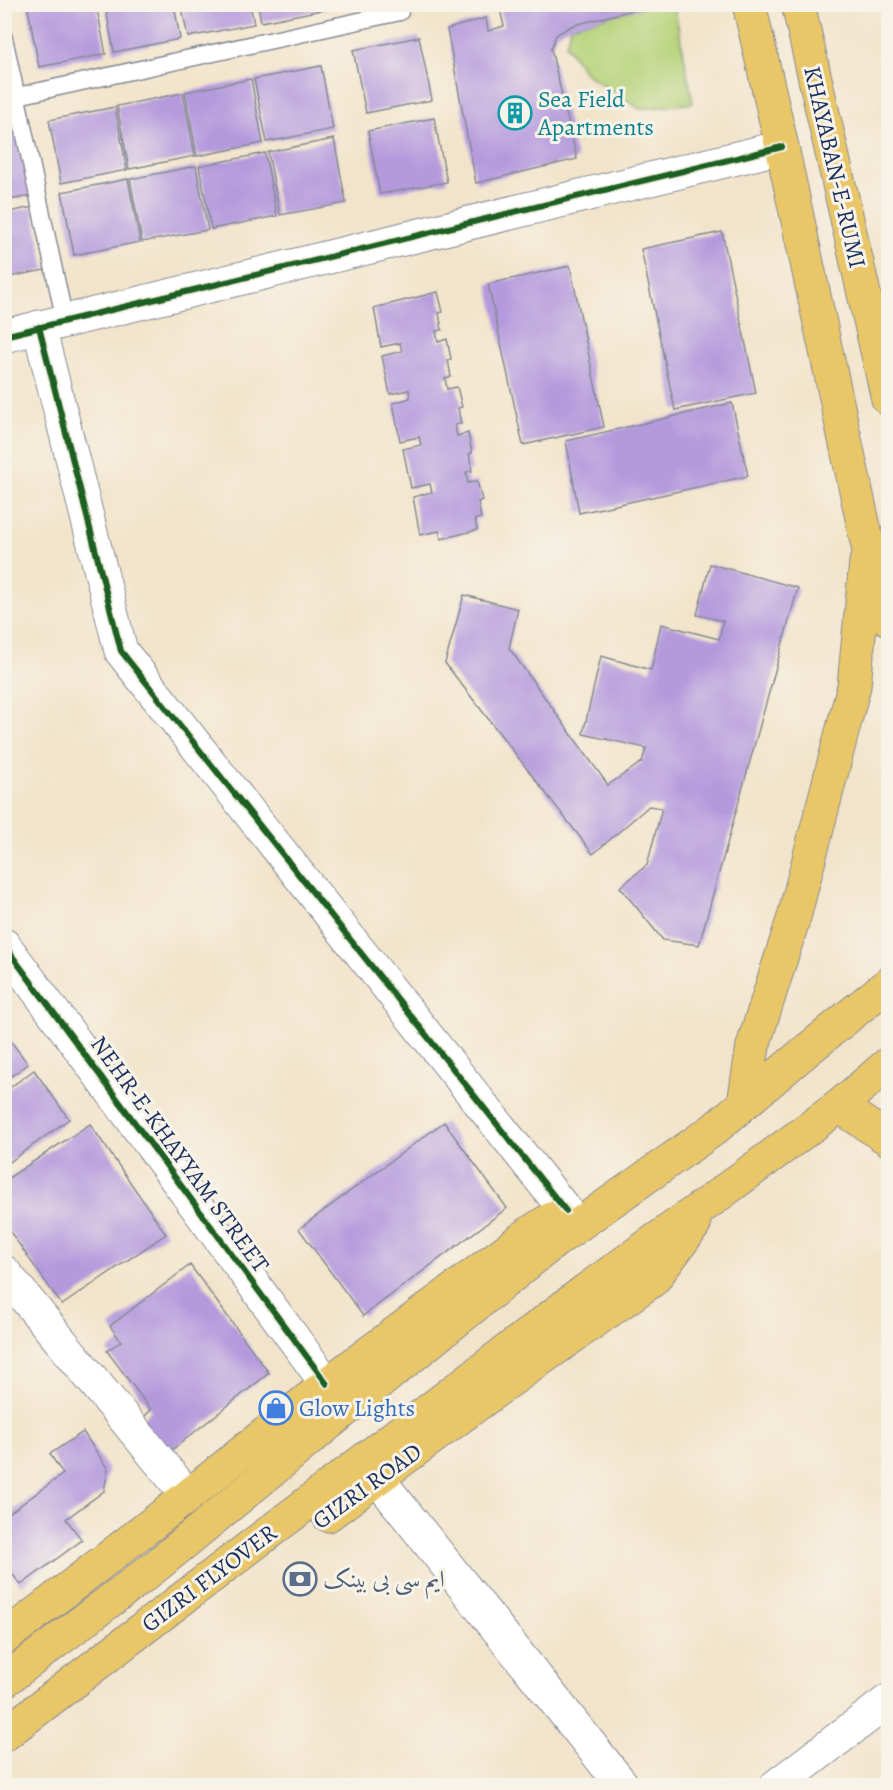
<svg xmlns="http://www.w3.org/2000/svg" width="893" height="1790" font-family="Alegreya,Amiri,serif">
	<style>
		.green { fill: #b6d278; stroke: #68806b; stroke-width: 1.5 }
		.building { fill: #b49add }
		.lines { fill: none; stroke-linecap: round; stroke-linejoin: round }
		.service-casing { stroke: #868a94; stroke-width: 19 }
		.minor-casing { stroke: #868a94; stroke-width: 35 }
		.tertiary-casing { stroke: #868a94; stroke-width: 35 }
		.primary-casing { stroke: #868a94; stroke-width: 35 }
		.service { stroke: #fff; stroke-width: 16 }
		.minor { stroke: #fff; stroke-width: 33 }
		.tertiary { stroke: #fff; stroke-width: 33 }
		.primary { stroke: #e9c769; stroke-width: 33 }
		.cycleway-casing { stroke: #f7f3e8; stroke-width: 10 }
		.cycleway { stroke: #1b5e20; stroke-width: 6 }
		.labels { text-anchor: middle; stroke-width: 6; stroke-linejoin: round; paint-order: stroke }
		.culture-label { font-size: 24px; fill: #0d838f; stroke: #f7f3e8; text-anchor: start }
		.street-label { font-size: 24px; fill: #1b2f5e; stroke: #f7f3e8 }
		.shop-label { font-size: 24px; fill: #366cbe; stroke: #f7f3e8; text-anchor: start }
		.service-label { font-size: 24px; fill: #4e5e75; stroke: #f7f3e8; text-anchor: start }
	</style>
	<rect width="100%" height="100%" fill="#f7f3e8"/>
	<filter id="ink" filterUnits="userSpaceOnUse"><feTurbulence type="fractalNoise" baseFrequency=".0167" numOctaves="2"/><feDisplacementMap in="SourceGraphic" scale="12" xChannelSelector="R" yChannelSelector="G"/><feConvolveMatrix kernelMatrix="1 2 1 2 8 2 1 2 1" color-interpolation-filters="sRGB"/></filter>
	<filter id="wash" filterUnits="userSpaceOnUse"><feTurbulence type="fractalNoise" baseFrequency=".008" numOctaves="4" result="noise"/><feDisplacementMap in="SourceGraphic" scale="24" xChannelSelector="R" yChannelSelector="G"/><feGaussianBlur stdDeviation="1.35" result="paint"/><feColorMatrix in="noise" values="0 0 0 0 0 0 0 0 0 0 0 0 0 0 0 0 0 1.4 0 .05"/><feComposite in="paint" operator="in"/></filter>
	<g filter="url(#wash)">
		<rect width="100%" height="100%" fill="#f2e4ca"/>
		<polygon class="green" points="655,4 674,5 693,103 640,109 586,74 566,45 571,26"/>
		<g id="blocks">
			<g class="building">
				<polygon points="27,4 96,4 106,54 39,67"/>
				<polygon points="105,4 174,4 180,39 114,52"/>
				<polygon points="181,4 250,4 254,24 188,37"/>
				<polygon points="258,4 326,4 327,9 261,22"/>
				<polygon points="499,5 652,5 571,26 556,35 551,49 577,159 476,183 447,29 486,18 488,31 504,26"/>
				<polygon points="419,37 432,100 366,113 353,50"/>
				<polygon points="321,66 333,129 267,142 254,79"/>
				<polygon points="251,79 263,143 197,156 185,92"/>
				<polygon points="183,93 195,156 129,169 117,106"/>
				<polygon points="115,107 127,170 61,183 49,120"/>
				<polygon points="434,118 447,182 380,194 368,131"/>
				<polygon points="19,133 31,196 4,201 4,136"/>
				<polygon points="334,139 346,203 280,215 268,152"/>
				<polygon points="265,153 277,216 211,229 199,166"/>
				<polygon points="196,166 208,230 142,242 130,179"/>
				<polygon points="128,179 140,242 74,255 62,192"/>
				<polygon points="33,207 45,270 4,278 4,213"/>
				<polygon points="722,232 756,393 675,410 641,249"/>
				<polygon points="570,266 604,427 523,445 488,284"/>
				<polygon points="438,292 443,312 439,313 442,330 436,331 438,342 447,339 451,359 448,360 451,377 445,378 447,389 457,387 462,407 458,408 461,424 455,425 457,436 468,433 472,453 469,454 472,471 466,472 468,483 477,481 482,500 478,502 481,518 475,519 477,530 441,539 439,531 420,535 413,497 432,492 430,484 411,488 403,449 421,445 419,437 400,441 393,403 410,398 409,390 390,394 382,356 402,351 400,343 381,347 374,308"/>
				<polygon points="732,403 748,476 579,513 566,441"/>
				<polygon points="710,564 798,588 699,945 663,940 620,887 647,865 662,808 649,806 593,854 445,663 464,595 518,609 509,648 608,785 642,762 646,748 583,734 601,656 651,670 661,624 719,639 723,621 697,615"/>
				<polygon points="4,1032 28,1064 4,1081"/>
				<polygon points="34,1070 69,1119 4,1166 4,1092"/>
				<polygon points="444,1122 507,1208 363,1316 299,1229"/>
				<polygon points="90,1124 166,1234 62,1305 4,1223 4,1181"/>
				<polygon points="190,1265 269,1373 168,1453 141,1420 151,1410 107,1351 121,1341 110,1326"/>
				<polygon points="83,1432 108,1469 104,1491 66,1519 82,1540 21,1585 4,1564 4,1517 63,1474 50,1454"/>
			</g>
		</g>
	</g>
	<g filter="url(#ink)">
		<use href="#blocks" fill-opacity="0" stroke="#868a94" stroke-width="1.5"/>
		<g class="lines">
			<g class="service-casing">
				<g id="service">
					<polyline points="4,38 65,321"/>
					<polyline points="4,99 400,12"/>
				</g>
			</g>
			<g class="minor-casing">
				<g id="minor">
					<polyline points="39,327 121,651 566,1211"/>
					<polyline points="4,336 782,147"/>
					<polyline points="4,1272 188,1496"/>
					<polyline points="378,1479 623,1786"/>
					<polyline points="776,1786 888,1701"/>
				</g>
			</g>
			<g class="tertiary-casing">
				<polyline id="tertiary" points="4,945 327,1384"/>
			</g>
			<g class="primary-casing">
				<g id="primary">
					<polyline points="749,4 782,147 868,546 888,619"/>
					<polyline points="798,4 888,399"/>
					<polyline points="744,1103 753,1046 794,917 854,686 866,562"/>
					<polyline points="839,1106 888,1139"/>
					<polyline points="328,1515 497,1390 653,1280 694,1225"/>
					<polyline points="4,1638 188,1496 327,1384 531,1232 556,1216"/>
					<polyline points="4,1681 156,1566 338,1416 554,1242 713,1130 800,1056 888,984"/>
					<polyline points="4,1735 586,1290 713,1199 839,1106 888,1064"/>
				</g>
			</g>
			<use href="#service" class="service"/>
			<use href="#minor" class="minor"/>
			<use href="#tertiary" class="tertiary"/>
			<use href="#primary" class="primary"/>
			<g class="cycleway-casing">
				<g id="cycleway">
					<polyline points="39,327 121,651 566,1211"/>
					<polyline points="4,336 782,147"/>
					<polyline points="4,945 327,1384"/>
				</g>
			</g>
			<use href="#cycleway" class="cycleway"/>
		</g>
	</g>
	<defs>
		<g id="building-ring" transform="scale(1.725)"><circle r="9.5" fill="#f7f3e8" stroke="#0f9aa8" stroke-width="1.5"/><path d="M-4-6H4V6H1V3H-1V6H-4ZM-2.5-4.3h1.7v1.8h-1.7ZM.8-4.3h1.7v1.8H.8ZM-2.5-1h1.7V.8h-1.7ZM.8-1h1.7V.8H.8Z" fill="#0f9aa8"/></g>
		<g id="shop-ring" transform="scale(1.725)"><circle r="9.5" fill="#f7f3e8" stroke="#3f7fe0" stroke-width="1.5"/><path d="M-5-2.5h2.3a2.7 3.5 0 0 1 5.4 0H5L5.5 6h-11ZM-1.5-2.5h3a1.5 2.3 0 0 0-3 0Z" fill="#3f7fe0"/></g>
		<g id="bank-ring" transform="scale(1.725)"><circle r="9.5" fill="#f7f3e8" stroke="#5c6f8a" stroke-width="1.5"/><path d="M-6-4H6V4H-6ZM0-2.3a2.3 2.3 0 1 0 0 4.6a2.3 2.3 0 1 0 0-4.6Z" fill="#5c6f8a"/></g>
	</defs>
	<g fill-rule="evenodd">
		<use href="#building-ring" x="515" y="113"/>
		<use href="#shop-ring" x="276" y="1408"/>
		<use href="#bank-ring" x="300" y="1579"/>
	</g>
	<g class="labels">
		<g class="culture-label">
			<text x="538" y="107">Sea Field<tspan x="538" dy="28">Apartments</tspan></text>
		</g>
		<g class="street-label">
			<text transform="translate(835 167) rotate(77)" y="8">KHAYABAN-E-RUMI</text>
			<text transform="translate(180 1154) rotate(54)" y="8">NEHR-E-KHAYYAM STREET</text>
			<text transform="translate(367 1486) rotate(-36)" y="8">GIZRI ROAD</text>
			<text transform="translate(209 1578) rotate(-37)" y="8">GIZRI FLYOVER</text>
		</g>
		<g class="shop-label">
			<text x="299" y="1416">Glow Lights</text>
		</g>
		<g class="service-label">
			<text x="323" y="1587">ایم سی بی بینک</text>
		</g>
	</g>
	<rect width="893" height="1790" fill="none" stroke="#f7f3e8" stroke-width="24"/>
</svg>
